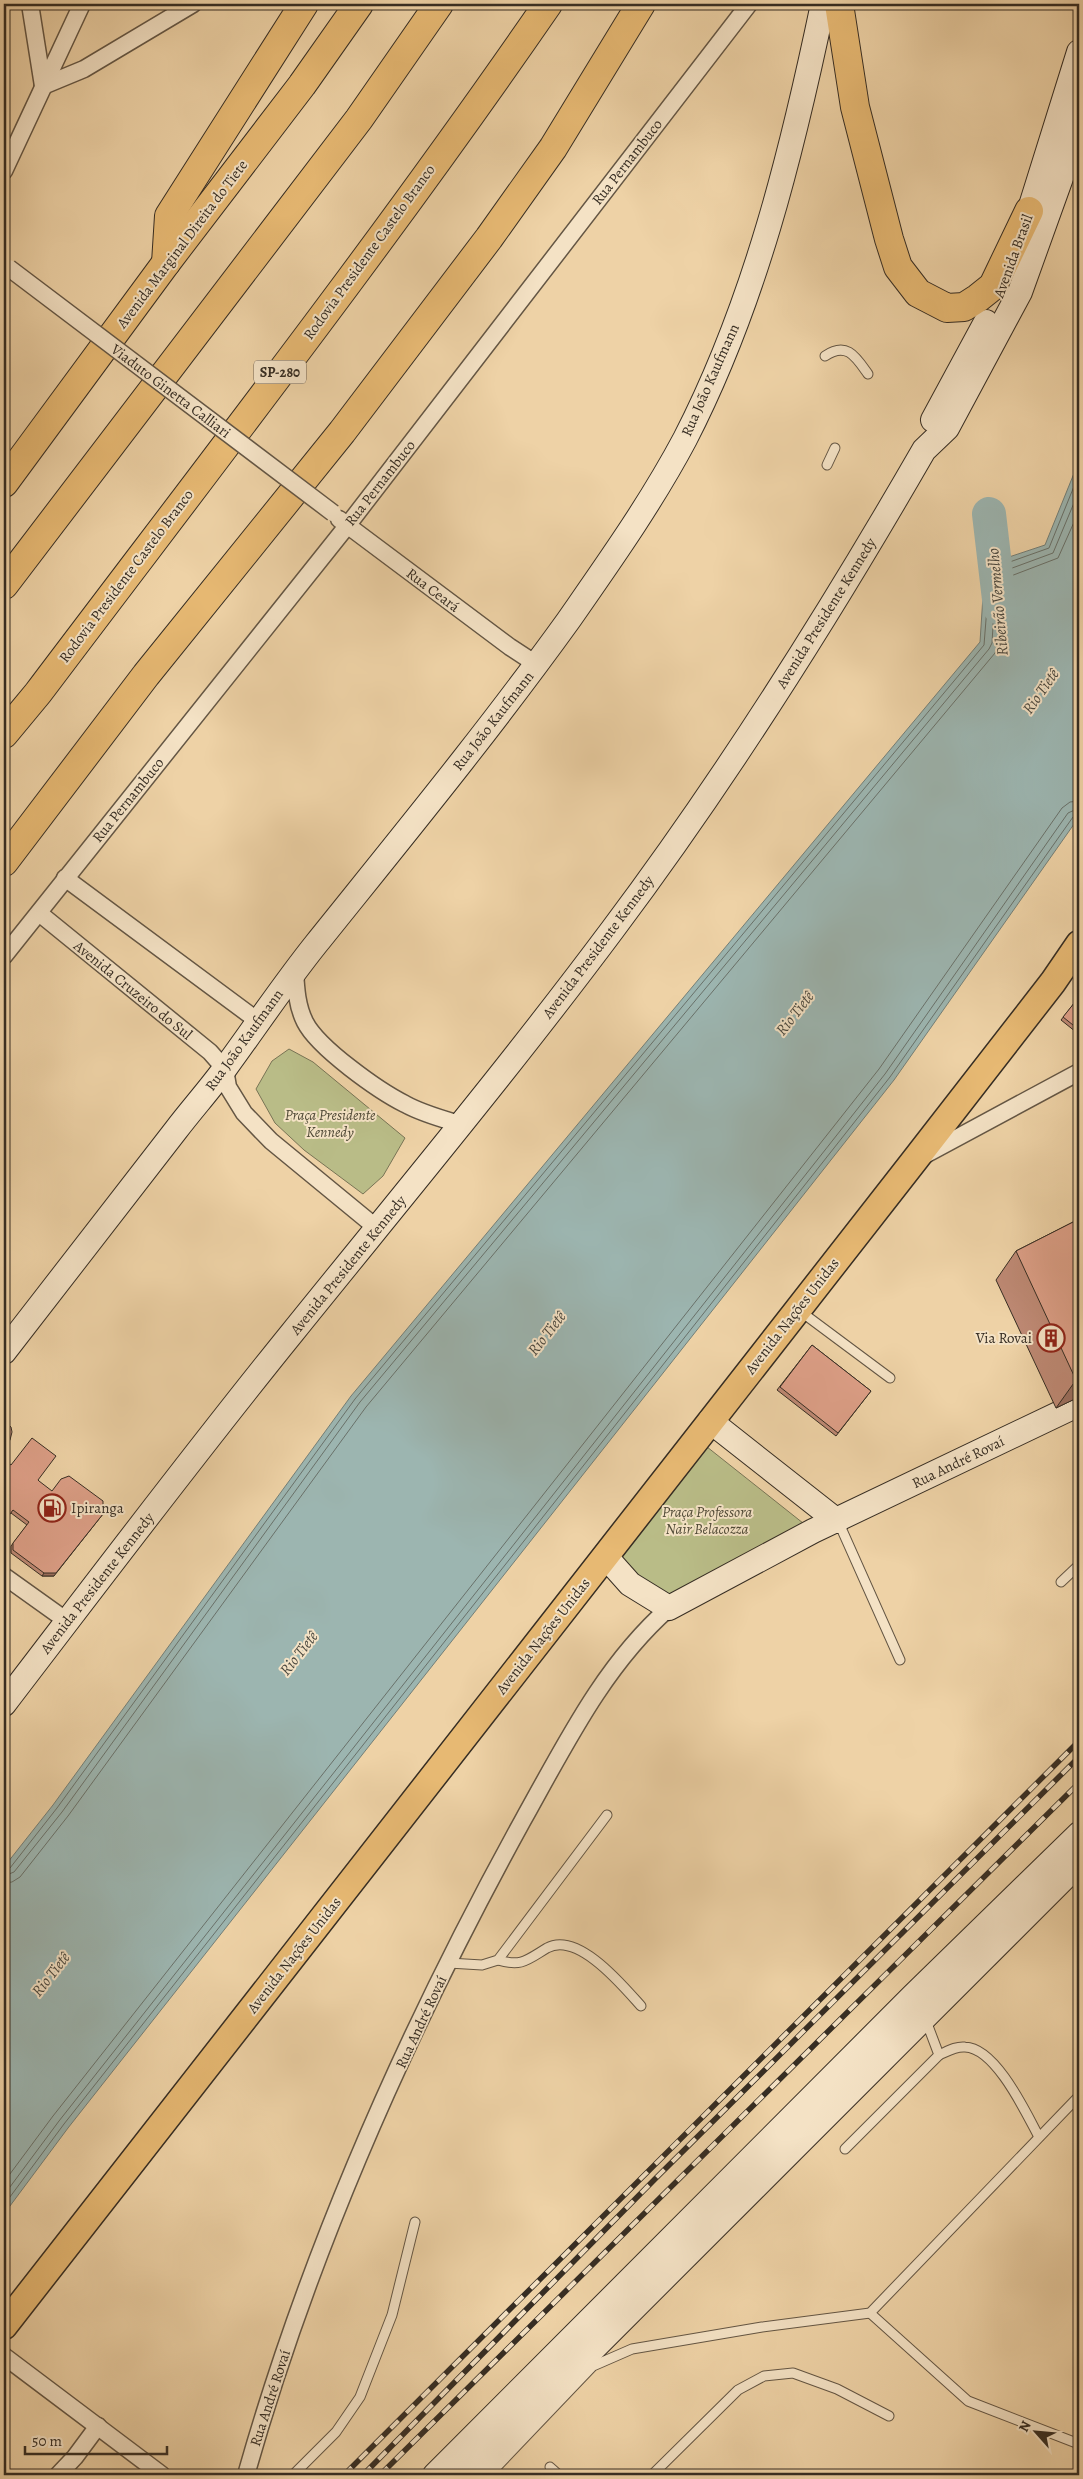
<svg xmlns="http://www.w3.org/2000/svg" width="1083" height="2479" font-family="Alegreya,serif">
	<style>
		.green { fill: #b9bc87; stroke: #787455 }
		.water { fill: #9cb5b0; stroke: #737f78 }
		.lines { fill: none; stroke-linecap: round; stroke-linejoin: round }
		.shore { stroke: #69716a; stroke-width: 1 }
		.river { stroke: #9cb5b0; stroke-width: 34 }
		.lane-casing { stroke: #645644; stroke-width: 11 }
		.street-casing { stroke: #645644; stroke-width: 19 }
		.secondary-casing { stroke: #362d23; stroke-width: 26 }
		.primary-casing { stroke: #362d23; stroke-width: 29 }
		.highway-casing { stroke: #362d23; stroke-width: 30 }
		.lane { stroke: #f4e2c5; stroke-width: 9 }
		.street { stroke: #f4e2c5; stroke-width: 16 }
		.secondary { stroke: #f4e2c5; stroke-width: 24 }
		.primary { stroke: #e7b973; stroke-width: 26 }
		.highway { stroke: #e7b973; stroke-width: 28 }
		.rail-casing { stroke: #362d23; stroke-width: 5.5 }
		.rail { stroke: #f4e2c5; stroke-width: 4; stroke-dasharray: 11; stroke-linecap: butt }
		.street-bridge-casing { stroke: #645644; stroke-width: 19; stroke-linecap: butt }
		.street-bridge { stroke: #f4e2c5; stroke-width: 16 }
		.wall { fill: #be8974; stroke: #362d23 }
		.shaded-wall { fill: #9b6f5e; stroke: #362d23 }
		.building { fill: #dd9f87; stroke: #362d23 }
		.labels { text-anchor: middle; stroke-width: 4; stroke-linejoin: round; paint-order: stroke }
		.shield { fill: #f4e2c5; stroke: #6f6354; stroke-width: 1 }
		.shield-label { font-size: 14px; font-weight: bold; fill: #362d23 }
		.street-label { font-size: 15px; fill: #362d23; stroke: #f4e2c5 }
		.park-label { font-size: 15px; font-style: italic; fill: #504a37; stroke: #f4e2c5 }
		.poi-label { font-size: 15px; fill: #362d23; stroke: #f4e2c5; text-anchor: end }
		.water-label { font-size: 16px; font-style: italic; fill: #4a483f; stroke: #f4e2c5 }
	</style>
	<rect width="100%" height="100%" fill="#eed2a6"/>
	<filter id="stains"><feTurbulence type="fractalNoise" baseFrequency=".004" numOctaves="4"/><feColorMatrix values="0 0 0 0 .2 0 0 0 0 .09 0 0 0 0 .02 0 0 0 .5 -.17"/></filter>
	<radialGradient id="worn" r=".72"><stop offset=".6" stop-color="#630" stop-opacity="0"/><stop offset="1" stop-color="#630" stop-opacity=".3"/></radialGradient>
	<g class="green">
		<polygon points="289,1049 313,1062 405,1138 383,1176 363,1194 304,1150 275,1123 256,1089 272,1061"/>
		<polygon points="697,1439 813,1531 669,1608 605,1556"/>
	</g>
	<polygon class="water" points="1079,461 1079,817 894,1080 68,2128 4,2214 4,1867 53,1805 351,1396 980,642 985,565 1045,545"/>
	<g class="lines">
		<g class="shore">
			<polyline points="4,1870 10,1868 57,1808 355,1399 984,645 990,569 1049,548 1079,474"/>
			<polyline points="4,1876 14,1872 62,1812 360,1402 989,649 992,643 996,574 1053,553 1079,491"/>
			<polyline points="4,1883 12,1882 20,1877 68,1816 366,1407 995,653 999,644 1003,579 1058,558 1079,511"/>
			<polyline points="4,2182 53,2116 879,1069 1062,808 1070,802 1079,801"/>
			<polyline points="4,2195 59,2121 885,1074 1068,813 1079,808"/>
			<polyline points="4,2205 64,2124 890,1077 1073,817 1079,814"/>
		</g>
		<polyline class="river" points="989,514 1000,608"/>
		<g class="lane-casing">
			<g id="lane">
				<path d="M825,356C847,341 856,357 868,374"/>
				<polyline points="827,465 835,448"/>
				<polyline points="800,1311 890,1378"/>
				<polyline points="838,1521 900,1660"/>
				<polyline points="1061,1582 1079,1565"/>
				<path d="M498,1960C522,1967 527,1960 547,1948C578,1931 623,1986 641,2006"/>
				<polyline points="449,1963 482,1965 498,1960 607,1815"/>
				<path d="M939,2055C948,2051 956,2046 965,2047C996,2048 1026,2113 1039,2137"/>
				<polyline points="845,2149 939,2055 925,2018"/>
				<polyline points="870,2313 968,2401 1079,2444"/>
				<polyline points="550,2467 559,2475"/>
				<polyline points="293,2475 336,2432 360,2397 392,2315 415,2222"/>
				<polyline points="489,2475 593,2366 632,2349 762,2327 870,2313 1079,2096"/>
				<polyline points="652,2475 738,2390 764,2376 793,2373 837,2389 889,2416"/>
			</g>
		</g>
		<g class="street-casing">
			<g id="street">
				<polyline points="30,4 43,86"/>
				<polyline points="43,86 84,69 193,4"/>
				<polyline points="4,171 82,4"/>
				<polyline points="339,519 510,647 536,664"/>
				<polyline points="65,878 258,1021"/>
				<polyline points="39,913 210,1052 225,1069 228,1087 244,1113 271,1141 378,1229"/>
				<polyline points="4,956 347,526 749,4"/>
				<path d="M295,971C296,989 297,1006 305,1022C318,1048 379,1091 405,1104C423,1114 443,1119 463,1125"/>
				<polyline points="925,1155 1079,1072"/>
				<polyline points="4,1576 67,1621"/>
				<polyline points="4,2356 162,2475"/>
				<polyline points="58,2475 75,2457 98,2426"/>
				<path d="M246,2475C310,2249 410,2025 523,1820C565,1745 604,1665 669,1608"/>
			</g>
		</g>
		<g class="secondary-casing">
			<g id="secondary">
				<polyline points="1024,228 1079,52"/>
				<polyline points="933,420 986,322"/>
				<path d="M4,1352C61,1278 118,1204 176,1130C192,1109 210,1089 226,1067C256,1026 284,984 316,944C401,838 488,732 568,621C609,562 651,503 685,439C755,303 792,152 823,4"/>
				<polyline points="710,1421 837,1521"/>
				<polyline points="605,1556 630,1584 669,1608 813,1531 1079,1404"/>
				<path d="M4,1704C99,1580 193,1455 292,1333C400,1199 510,1067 613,929C727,777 829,615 924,450L947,428L1020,292L1066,164L1079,121"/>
				<polyline points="435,2475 913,1996 1079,1834"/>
				<polyline points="467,2475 1079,1863"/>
			</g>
		</g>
		<g class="primary-casing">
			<polyline id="primary" points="4,2326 914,1161 1053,982 1079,944"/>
		</g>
		<g class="highway-casing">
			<g id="highway">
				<polyline points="839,4 855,107 889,239 898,267 918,293 947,308 964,307 978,298 993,286 1029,211"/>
				<polyline points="166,263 169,216 304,4"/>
				<polyline points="4,483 166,263 302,85 359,4"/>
				<polyline points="4,585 359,119 439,4"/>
				<path d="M4,734L38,693C210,465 386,239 548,4"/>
				<polyline points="4,862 146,675 342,432 489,238 553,148 641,4"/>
			</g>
		</g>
		<use href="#lane" class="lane"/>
		<use href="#street" class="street"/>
		<use href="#secondary" class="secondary"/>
		<use href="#primary" class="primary"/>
		<use href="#highway" class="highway"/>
		<g class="rail-casing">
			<g id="rail">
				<polyline points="344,2475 1079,1741"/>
				<polyline points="363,2475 655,2179 1079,1757"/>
				<polyline points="380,2475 1079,1783"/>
			</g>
		</g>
		<use href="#rail" class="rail"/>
		<g class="street-bridge-casing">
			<polyline id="street-bridge" points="9,268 333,513"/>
		</g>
		<use href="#street-bridge" class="street-bridge"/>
	</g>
	<g class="wall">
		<polygon points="1079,997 1079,1031 1076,1032 1061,1020"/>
		<polygon points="1079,1219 1079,1397 1056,1408 996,1280 1016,1251"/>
		<polygon points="812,1345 871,1391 836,1436 777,1390"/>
		<polygon points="11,1465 38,1480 54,1576 42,1576 11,1553 11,1546 27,1525 11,1513"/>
	</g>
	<g class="shaded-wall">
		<polygon points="1079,1378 1079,1397 1056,1408 1076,1380"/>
		<polygon points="103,1514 54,1576 42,1576 44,1573"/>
	</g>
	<g class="building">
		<polygon points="1079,997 1079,1029 1078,1029 1063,1017"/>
		<polygon points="1079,1219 1079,1378 1076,1380 1016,1251"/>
		<polygon points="812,1345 871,1391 838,1433 780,1387"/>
		<polygon points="4,1421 11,1427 12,1432 10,1440 4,1448"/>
		<polygon points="32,1438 56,1456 38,1480 39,1481 52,1491 61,1479 69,1476 103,1501 103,1514 56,1573 44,1573 13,1550 13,1543 29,1522 13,1510 4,1522 4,1460 11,1465"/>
	</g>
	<defs>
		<g id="building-ring" transform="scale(1.4375)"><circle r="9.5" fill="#f4e2c5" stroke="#8f2418" stroke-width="1.5"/><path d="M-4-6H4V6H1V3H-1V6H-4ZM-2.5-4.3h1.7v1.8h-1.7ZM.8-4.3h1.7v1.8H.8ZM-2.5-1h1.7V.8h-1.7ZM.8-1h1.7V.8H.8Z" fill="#8f2418"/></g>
		<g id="fuel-ring" transform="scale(1.4375)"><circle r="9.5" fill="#f4e2c5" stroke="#8f2418" stroke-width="1.5"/><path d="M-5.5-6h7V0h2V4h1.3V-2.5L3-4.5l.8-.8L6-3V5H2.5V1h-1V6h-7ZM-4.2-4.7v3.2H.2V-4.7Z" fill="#8f2418"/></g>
	</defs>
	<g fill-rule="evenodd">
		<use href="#building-ring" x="1051" y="1338"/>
		<use href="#fuel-ring" x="52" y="1508"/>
	</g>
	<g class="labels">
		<rect class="shield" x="254" y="360.5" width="52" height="23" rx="4"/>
		<g class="shield-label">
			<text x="280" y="377">SP-280</text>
		</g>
		<g class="street-label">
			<text transform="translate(627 162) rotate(-52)" y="5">Rua Pernambuco</text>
			<text transform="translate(182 244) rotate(-53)" y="5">Avenida Marginal Direita do Tiete</text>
			<text transform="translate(369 252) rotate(-54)" y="5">Rodovia Presidente Castelo Branco</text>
			<text transform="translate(1013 256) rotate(-70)" y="5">Avenida Brasil</text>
			<text transform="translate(710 380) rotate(-66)" y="5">Rua João Kaufmann</text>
			<text transform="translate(171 391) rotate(37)" y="5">Viaduto Ginetta Calliari</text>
			<text transform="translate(380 483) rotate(-52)" y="5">Rua Pernambuco</text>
			<text transform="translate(126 576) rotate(-53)" y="5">Rodovia Presidente Castelo Branco</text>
			<text transform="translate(433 590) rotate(37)" y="5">Rua Ceará</text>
			<text transform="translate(826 613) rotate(-58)" y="5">Avenida Presidente Kennedy</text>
			<text transform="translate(493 721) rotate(-52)" y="5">Rua João Kaufmann</text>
			<text transform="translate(128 800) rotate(-51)" y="5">Rua Pernambuco</text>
			<text transform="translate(598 947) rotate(-53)" y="5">Avenida Presidente Kennedy</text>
			<text transform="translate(133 990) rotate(39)" y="5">Avenida Cruzeiro do Sul</text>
			<text transform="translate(244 1040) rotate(-54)" y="5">Rua João Kaufmann</text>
			<text transform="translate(348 1265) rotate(-51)" y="5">Avenida Presidente Kennedy</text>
			<text transform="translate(792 1316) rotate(-52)" y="5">Avenida Nações Unidas</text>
			<text transform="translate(958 1462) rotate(-26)" y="5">Rua André Rovaí</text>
			<text transform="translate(97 1583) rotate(-52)" y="5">Avenida Presidente Kennedy</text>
			<text transform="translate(543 1636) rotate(-52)" y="5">Avenida Nações Unidas</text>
			<text transform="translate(294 1955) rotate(-52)" y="5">Avenida Nações Unidas</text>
			<text transform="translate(421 2022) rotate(-65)" y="5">Rua André Rovaí</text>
			<text transform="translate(270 2398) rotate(-72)" y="5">Rua André Rovaí</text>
		</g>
		<g class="park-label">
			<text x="330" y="1120">Praça Presidente<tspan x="330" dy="17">Kennedy</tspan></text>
			<text x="707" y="1517">Praça Professora<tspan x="707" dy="17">Nair Belacozza</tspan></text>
		</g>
		<g class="poi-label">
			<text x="1032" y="1343">Via Rovai</text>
			<text x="71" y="1513" text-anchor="start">Ipiranga</text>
		</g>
		<g class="water-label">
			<text transform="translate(997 602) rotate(-95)" y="6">Ribeirão Vermelho</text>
			<text transform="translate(1040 691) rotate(-55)" y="6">Rio Tietê</text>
			<text transform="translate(794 1013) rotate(-52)" y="6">Rio Tietê</text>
			<text transform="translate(546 1333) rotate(-52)" y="6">Rio Tietê</text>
			<text transform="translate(298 1653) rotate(-52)" y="6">Rio Tietê</text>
			<text transform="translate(50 1974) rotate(-52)" y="6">Rio Tietê</text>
		</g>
	</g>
	<rect width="1083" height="2479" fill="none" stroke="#eed2a6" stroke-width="20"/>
	<rect x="5" y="5" width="1073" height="2469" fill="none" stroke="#362d23" stroke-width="2.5"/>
	<rect x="10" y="10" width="1063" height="2459" fill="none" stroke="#362d23"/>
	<g transform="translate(1036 2432) rotate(297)" stroke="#f4e2c5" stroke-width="4" paint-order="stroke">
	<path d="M0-4L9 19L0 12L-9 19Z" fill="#362d23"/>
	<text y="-8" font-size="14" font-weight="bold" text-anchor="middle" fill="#362d23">N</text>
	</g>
	<path d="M25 2446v8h142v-8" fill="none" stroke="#362d23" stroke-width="2.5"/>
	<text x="32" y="2446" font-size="15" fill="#362d23" stroke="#f4e2c5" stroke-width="4" paint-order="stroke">50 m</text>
	<rect width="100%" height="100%" filter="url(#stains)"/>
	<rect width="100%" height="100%" fill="url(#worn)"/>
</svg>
